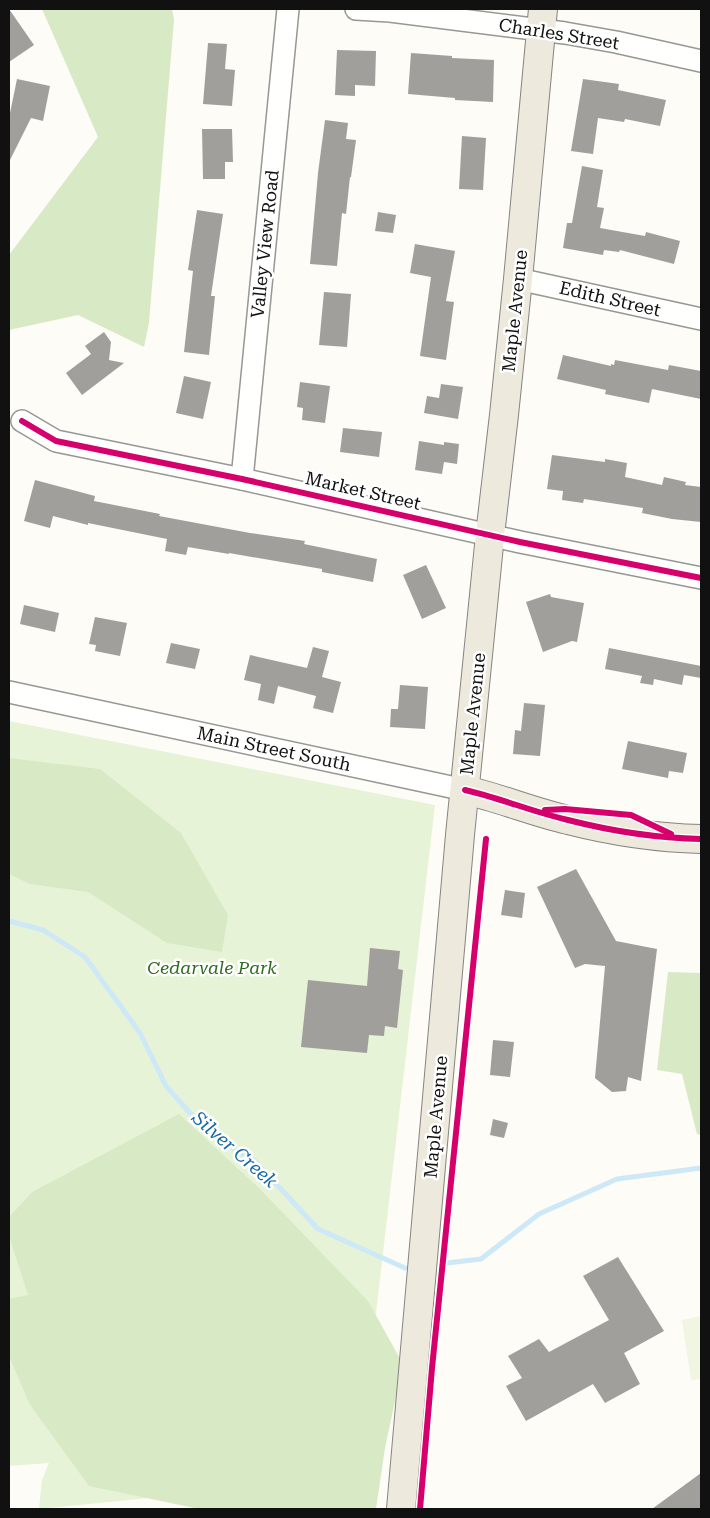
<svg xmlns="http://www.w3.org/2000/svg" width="710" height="1518" font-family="'Roboto Serif',serif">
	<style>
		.green { fill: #e7f3d7 }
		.forest { fill: #d8eac5 }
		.pitch { fill: #f0f6e1 }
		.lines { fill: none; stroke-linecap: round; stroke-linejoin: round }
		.stream { stroke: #cde8f7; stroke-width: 5 }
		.building { fill: #a19f9c }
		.minor-casing { stroke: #979795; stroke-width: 24 }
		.major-casing { stroke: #858482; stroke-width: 30 }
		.minor { stroke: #fffffe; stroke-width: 21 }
		.major { stroke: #ede9dc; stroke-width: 28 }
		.cycleway-casing { stroke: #fff; stroke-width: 9 }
		.cycleway { stroke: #d6006c; stroke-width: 6 }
		.labels { text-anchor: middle; stroke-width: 5; stroke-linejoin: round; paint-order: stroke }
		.street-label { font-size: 18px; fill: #111; stroke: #fff }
		.park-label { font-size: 18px; font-style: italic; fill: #2f6b1f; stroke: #fff }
		.water-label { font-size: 19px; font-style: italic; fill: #1768a6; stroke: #fff }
	</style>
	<rect width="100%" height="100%" fill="#fdfcf7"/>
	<polygon class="green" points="9,721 435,805 357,1477 39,1509 42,1480 49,1463 9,1466"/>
	<g class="forest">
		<polygon points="42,9 172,9 174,20 149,323 144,347 78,315 9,330 9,255 98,137"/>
		<polygon points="9,758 100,769 181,833 228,915 222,952 167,943 88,892 30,884 9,874"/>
		<polygon points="668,972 701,973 701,1135 697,1134 682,1074 657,1070"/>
		<polygon points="179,1114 258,1187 368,1301 403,1364 385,1448 376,1509 199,1509 89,1486 30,1405 9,1356 9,1299 28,1295 9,1236 9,1217 32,1192"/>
	</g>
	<polygon class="pitch" points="701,1316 701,1379 691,1380 682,1320"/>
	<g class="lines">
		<g class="stream">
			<polyline points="9,921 43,930 85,957 140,1033 166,1086 190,1113 218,1139 255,1161 318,1229 405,1268"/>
			<polyline points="447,1263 481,1259 539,1214 617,1179 701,1168"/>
		</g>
	</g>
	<g class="building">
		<polygon points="9,9 34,45 9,62"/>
		<polygon points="208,43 227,44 225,69 235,70 232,106 203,104"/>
		<polygon points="337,50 376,51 375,86 355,85 355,96 335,95"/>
		<polygon points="411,53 452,56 452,58 494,60 493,102 455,100 455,98 408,94"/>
		<polygon points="17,79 50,86 43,121 31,118 9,162 9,118"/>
		<polygon points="583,79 619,84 618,90 666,100 660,126 625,119 624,122 598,118 593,154 571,151"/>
		<polygon points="325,120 348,123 346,139 356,140 351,177 350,177 346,214 342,213 337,266 310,264 318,173"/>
		<polygon points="202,129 232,129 233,162 225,162 225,179 203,179"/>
		<polygon points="462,136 486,138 483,190 459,189"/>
		<polygon points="582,166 603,170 597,207 604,208 600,228 645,236 646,232 680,241 674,264 620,250 619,252 604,250 603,255 563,248 567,223 572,223"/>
		<polygon points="197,210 223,214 211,296 215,296 209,355 184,352 193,271 188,270"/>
		<polygon points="378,212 396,215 393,233 375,231"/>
		<polygon points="415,244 455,251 446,301 454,302 446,360 420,356 431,277 410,273"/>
		<polygon points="324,292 351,294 347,347 319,345"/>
		<polygon points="104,332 111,342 109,360 124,363 82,395 66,373 91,354 85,346"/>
		<polygon points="563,355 611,366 611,364 614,365 615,360 668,370 669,365 701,371 701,399 652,389 649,403 605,394 606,390 557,379"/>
		<polygon points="184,376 211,382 203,419 176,413"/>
		<polygon points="300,382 330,386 325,423 302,420 303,408 297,407"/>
		<polygon points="441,384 463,387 458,419 424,413 427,396 439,398"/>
		<polygon points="343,428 382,432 379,457 340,452"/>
		<polygon points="419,441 444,445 444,442 459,444 457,464 444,462 442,474 415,470"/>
		<polygon points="552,455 605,462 605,459 627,463 625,477 662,485 664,477 686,482 685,485 701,487 701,522 672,519 642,513 643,508 584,499 583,503 562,500 563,491 547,489"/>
		<polygon points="35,480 95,496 94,501 160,514 159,516 250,533 305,541 304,544 377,559 373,582 322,572 322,569 229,553 229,554 188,547 186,555 165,551 167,539 88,523 88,525 53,516 50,528 24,521"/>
		<polygon points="426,565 446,608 422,619 403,575"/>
		<polygon points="550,594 551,597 584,603 577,642 572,641 543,652 526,602"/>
		<polygon points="24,605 59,613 55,632 20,624"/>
		<polygon points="95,617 127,623 120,656 95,651 96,645 89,644"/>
		<polygon points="171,643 200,649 195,669 166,663"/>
		<polygon points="313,647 329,651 322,677 341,682 333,713 313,708 316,696 278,686 274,704 258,700 261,684 244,680 250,655 307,668"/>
		<polygon points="609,648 701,666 701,678 684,675 682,685 654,679 653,685 640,683 642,676 605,669"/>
		<polygon points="400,685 428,687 425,729 390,727 391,709 398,709"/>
		<polygon points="524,703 545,705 540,756 513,754 515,730 521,731"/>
		<polygon points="628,741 687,753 683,773 669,771 668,778 622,769"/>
		<polygon points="576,869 616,941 657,949 641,1081 628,1077 626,1091 612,1092 595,1078 605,966 585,964 575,968 537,887"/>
		<polygon points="505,890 525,893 522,918 501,915"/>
		<polygon points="370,948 400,951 398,969 403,970 397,1028 385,1026 384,1036 369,1035 367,1053 301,1047 308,980 367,986"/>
		<polygon points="493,1040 514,1042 510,1077 490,1075"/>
		<polygon points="493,1119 508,1123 504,1138 490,1135"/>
		<polygon points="618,1257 664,1331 624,1353 640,1384 605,1403 593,1384 526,1421 506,1386 522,1378 508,1356 539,1339 549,1352 609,1320 583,1276"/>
		<polygon points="701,1473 701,1509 652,1509"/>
	</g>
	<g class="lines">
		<g class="minor-casing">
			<g id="minor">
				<polyline points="356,9 390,11 565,33 616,42 701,61"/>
				<polyline points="518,279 701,319"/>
				<polyline points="22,421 56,441 242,479 520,542 701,578"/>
				<polyline points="242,479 288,9"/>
				<polyline points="9,692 465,790"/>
			</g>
		</g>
		<g class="major-casing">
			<g id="major">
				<path d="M465,790C500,798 533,812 568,820C611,831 657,838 701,839"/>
				<polyline points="401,1509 460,835 490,535 504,415 518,279 543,9"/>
			</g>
		</g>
		<use href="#minor" class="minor"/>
		<use href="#major" class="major"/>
		<g class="cycleway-casing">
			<g id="cycleway">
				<polyline points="22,421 56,441 242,479 520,542 701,578"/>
				<path d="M465,790C500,798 533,812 568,820C611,831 657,838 701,839"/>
				<polyline points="545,810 565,809 631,815 671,834"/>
				<polyline points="420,1509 432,1368 486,839"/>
			</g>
		</g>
		<use href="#cycleway" class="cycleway"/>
	</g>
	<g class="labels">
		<g class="street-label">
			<text transform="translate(559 34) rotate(9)" y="6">Charles Street</text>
			<text transform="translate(265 244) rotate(-84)" y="6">Valley View Road</text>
			<text transform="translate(610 299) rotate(13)" y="6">Edith Street</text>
			<text transform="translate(515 311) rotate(-84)" y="6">Maple Avenue</text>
			<text transform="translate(363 491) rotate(13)" y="6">Market Street</text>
			<text transform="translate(473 714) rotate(-84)" y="6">Maple Avenue</text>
			<text transform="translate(274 749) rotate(12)" y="6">Main Street South</text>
			<text transform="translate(436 1117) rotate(-85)" y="6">Maple Avenue</text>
		</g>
		<g class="park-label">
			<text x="212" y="974">Cedarvale Park</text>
		</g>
		<g class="water-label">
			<text transform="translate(235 1149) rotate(41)" y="7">Silver Creek</text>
		</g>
	</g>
	<rect width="710" height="1518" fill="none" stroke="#111111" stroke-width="20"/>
</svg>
